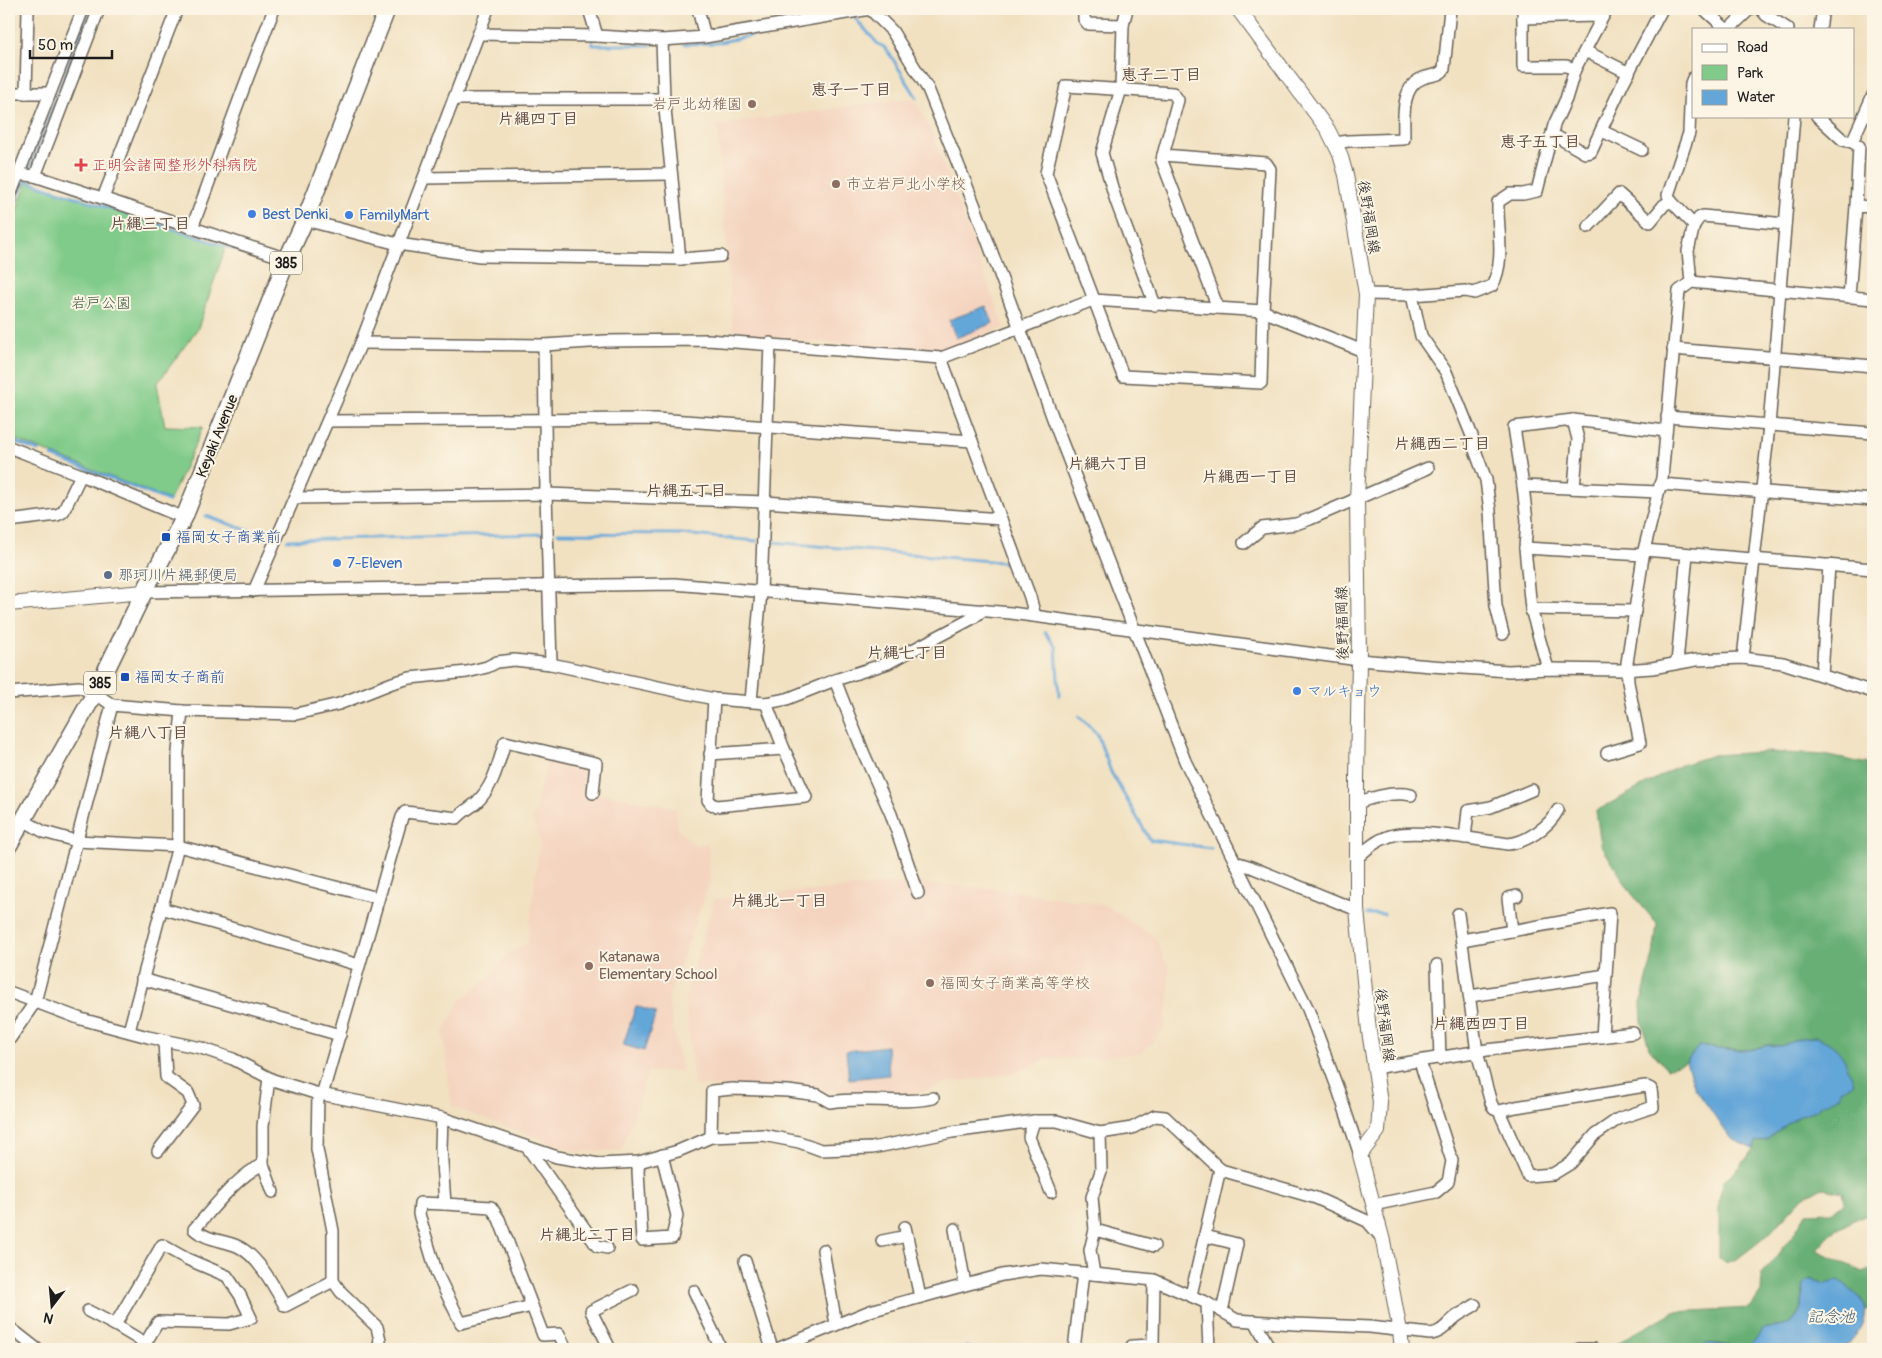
<svg xmlns="http://www.w3.org/2000/svg" width="1882" height="1358" font-family="Pangolin,'Klee One',sans-serif">
	<style>
		.built { fill: #f4d4bf }
		.green { fill: #80cb89; stroke: #4e7452 }
		.forest { fill: #68af75; stroke: #426648 }
		.water { fill: #64a6d8; stroke: #40617a }
		.lines { fill: none; stroke-linecap: round; stroke-linejoin: round }
		.stream { stroke: #64a6d8; stroke-width: 3 }
		.minor-casing { stroke: #676156; stroke-width: 14 }
		.major-casing { stroke: #676156; stroke-width: 16 }
		.highway-casing { stroke: #676156; stroke-width: 19 }
		.minor { stroke: #fff; stroke-width: 11 }
		.major { stroke: #fff; stroke-width: 14 }
		.highway { stroke: #fff; stroke-width: 16 }
		.education-dot { fill: #8d6e63; stroke: #fcf5e5; stroke-width: 2 }
		.health-dot { fill: #e0444e; stroke: #fcf5e5; stroke-width: 2 }
		.shop-dot { fill: #3f7fe0; stroke: #fcf5e5; stroke-width: 2 }
		.transit-dot { fill: #1a4fb4; stroke: #fcf5e5; stroke-width: 2 }
		.service-dot { fill: #5c6f8a; stroke: #fcf5e5; stroke-width: 2 }
		.labels { text-anchor: middle; stroke-width: 4; stroke-linejoin: round; paint-order: stroke }
		.shield { fill: #fcf5e5; stroke: #5f5d58; stroke-width: 1 }
		.shield-label { font-size: 14px; font-weight: bold; fill: #1c1c1c }
		.education-label { font-size: 15px; fill: #785e54; stroke: #fcf5e5; text-anchor: start }
		.health-label { font-size: 15px; fill: #be3a42; stroke: #fcf5e5; text-anchor: start }
		.shop-label { font-size: 15px; fill: #366cbe; stroke: #fcf5e5; text-anchor: start }
		.street-label { font-size: 15px; fill: #1c1c1c; stroke: #fcf5e5 }
		.park-label { font-size: 15px; fill: #3f5942; stroke: #fcf5e5 }
		.transit-label { font-size: 15px; fill: #164399; stroke: #fcf5e5; text-anchor: start }
		.service-label { font-size: 15px; fill: #4e5e75; stroke: #fcf5e5; text-anchor: start }
		.neighbourhood-label { font-size: 16px; font-weight: bold; fill: #5d473f; stroke: #fcf5e5 }
		.water-label { font-size: 16px; font-style: italic; fill: #3c5a71; stroke: #fcf5e5 }
	</style>
	<rect width="100%" height="100%" fill="#fcf5e5"/>
	<filter id="ink" filterUnits="userSpaceOnUse"><feTurbulence type="fractalNoise" baseFrequency=".02" numOctaves="2"/><feDisplacementMap in="SourceGraphic" scale="10" xChannelSelector="R" yChannelSelector="G"/><feConvolveMatrix kernelMatrix="1 2 1 2 8 2 1 2 1" color-interpolation-filters="sRGB"/></filter>
	<filter id="wash" filterUnits="userSpaceOnUse"><feTurbulence type="fractalNoise" baseFrequency=".0096" numOctaves="4" result="noise"/><feDisplacementMap in="SourceGraphic" scale="20" xChannelSelector="R" yChannelSelector="G"/><feGaussianBlur stdDeviation="1.12" result="paint"/><feColorMatrix in="noise" values="0 0 0 0 0 0 0 0 0 0 0 0 0 0 0 0 0 1.4 0 .05"/><feComposite in="paint" operator="in"/></filter>
	<g filter="url(#wash)">
		<rect width="100%" height="100%" fill="#f1e1c1"/>
		<g class="built">
			<polygon points="914,97 934,138 1004,327 940,353 733,334 717,125"/>
			<polygon points="547,761 586,770 581,791 584,801 603,794 676,808 677,830 696,845 708,843 710,881 668,1000 682,1071 648,1072 622,1150 579,1152 452,1107 443,1033 460,1000 488,979 507,954 527,944 540,841 533,820"/>
			<polygon points="903,883 1002,889 1105,905 1155,937 1169,969 1169,997 1164,1029 1142,1053 1090,1058 1048,1058 1015,1073 944,1084 916,1094 694,1085 685,1000 714,899"/>
		</g>
		<polygon class="green" points="27,182 226,246 198,328 157,384 165,426 203,427 170,500 9,437 9,231"/>
		<path class="forest" d="M1765,752L1824,755L1873,765V1212L1859,1217L1833,1232L1817,1250L1863,1272L1873,1268V1306L1865,1311L1861,1299C1840,1290 1827,1281 1803,1284C1804,1299 1802,1318 1786,1325C1780,1328 1770,1327 1763,1329C1758,1340 1748,1349 1736,1349C1730,1348 1726,1345 1720,1344C1715,1344 1710,1344 1705,1344L1701,1349H1617V1343L1673,1312L1750,1308L1761,1292L1762,1274L1796,1231L1806,1213L1831,1212L1845,1203L1843,1192L1823,1188L1803,1197L1768,1235L1737,1259L1725,1263L1719,1258V1199L1724,1180L1740,1167L1753,1149L1756,1142L1766,1140L1797,1117L1817,1109L1823,1104L1840,1096L1801,1038L1781,1046L1768,1045L1750,1050H1726L1699,1046L1686,1062L1667,1069L1649,1048L1642,1021L1641,1003L1653,955L1657,924L1632,894L1601,845L1596,811L1681,765L1713,755Z"/>
		<g class="water">
			<polygon points="986,306 993,323 956,338 949,320"/>
			<polygon points="636,1006 656,1013 644,1051 623,1045"/>
			<path d="M1816,1037C1841,1046 1846,1060 1854,1084L1840,1090V1096L1823,1104L1817,1109L1797,1117L1766,1140L1756,1142L1753,1149L1731,1139L1695,1088L1686,1062L1699,1046L1726,1050H1750L1768,1045L1781,1046L1801,1038Z"/>
			<polygon points="887,1046 889,1075 849,1079 846,1051"/>
			<path d="M1811,1279L1826,1284L1839,1280C1846,1285 1854,1291 1860,1298C1873,1316 1856,1338 1842,1349H1701L1705,1344C1729,1342 1749,1358 1762,1329C1769,1327 1780,1328 1786,1325C1802,1318 1804,1299 1803,1284Z"/>
		</g>
		<g class="lines">
			<g class="stream">
				<polyline points="854,17 878,44 884,47 891,56 917,98"/>
				<polyline points="592,39 593,45 651,45"/>
				<polyline points="684,44 716,43 789,28"/>
				<polyline points="27,174 90,9"/>
				<polyline points="24,180 265,259"/>
				<polyline points="9,221 25,179"/>
				<polyline points="9,440 39,451"/>
				<polyline points="52,456 169,501"/>
				<polyline points="206,516 270,538"/>
				<polyline points="558,533 681,534 757,541"/>
				<polyline points="287,540 543,534"/>
				<polyline points="771,542 1012,563 1013,565"/>
				<polyline points="1045,632 1056,647 1059,696"/>
				<polyline points="1079,716 1097,734 1111,772 1150,840 1211,848"/>
				<polyline points="1367,914 1384,914"/>
				<polyline points="960,1349 966,1347 972,1349"/>
			</g>
		</g>
	</g>
	<g filter="url(#ink)">
		<g class="lines">
			<g class="minor-casing">
				<g id="minor">
					<polyline points="589,9 597,36"/>
					<polyline points="698,9 705,37 870,9"/>
					<polyline points="870,9 892,31 928,89 974,204 1058,432 1185,761 1308,1009 1339,1092 1360,1155"/>
					<polyline points="1084,9 1084,19 1088,24 1123,25 1127,9"/>
					<polyline points="1523,9 1523,66 1566,66 1575,69"/>
					<polyline points="1704,9 1726,29"/>
					<polyline points="1761,9 1766,15 1788,29"/>
					<polyline points="1523,18 1596,16 1601,18"/>
					<polyline points="1123,25 1121,89 1102,153 1116,201 1155,305"/>
					<polyline points="1729,29 1750,9"/>
					<polyline points="1820,29 1823,9"/>
					<polyline points="479,34 597,36 662,40 705,37"/>
					<polyline points="662,40 664,99 680,259"/>
					<polyline points="1585,51 1629,73"/>
					<polygon points="1066,86 1173,93 1178,100 1163,155 1266,163 1270,169 1263,311 1261,383 1123,376 1046,173"/>
					<polyline points="9,93 49,93"/>
					<polyline points="26,93 28,9"/>
					<polyline points="454,99 664,99"/>
					<polyline points="1817,116 1843,140 1852,142 1873,95"/>
					<polyline points="1602,131 1642,150"/>
					<polyline points="1552,134 1585,153 1591,152 1623,83 1662,9"/>
					<polyline points="1852,142 1859,146 1856,206"/>
					<path d="M1336,143L1348,141L1404,139C1404,120 1400,86 1423,78C1431,75 1440,76 1444,69L1450,9"/>
					<polyline points="1163,155 1162,161 1218,308"/>
					<polyline points="9,173 35,176 287,259"/>
					<polyline points="35,176 99,9"/>
					<polyline points="425,178 670,174"/>
					<polyline points="9,198 83,9"/>
					<polyline points="103,198 177,9"/>
					<polyline points="305,220 398,244 480,256 680,259 721,256"/>
					<polyline points="1694,225 1699,218 1703,216 1785,224"/>
					<polyline points="1588,227 1619,194 1650,222 1664,205 1671,201"/>
					<polyline points="192,228 244,87 274,9"/>
					<polyline points="1691,282 1688,251 1694,225 1671,201 1668,195 1689,133 1691,83 1693,78"/>
					<path d="M1366,294L1412,295L1465,291L1474,293L1492,286C1506,260 1497,230 1498,202L1510,194H1523L1537,191L1554,125L1566,99L1575,69L1607,9"/>
					<polyline points="1412,295 1421,336 1446,372 1472,436 1472,442 1486,480 1490,511 1496,606 1503,634"/>
					<polyline points="1849,297 1856,206 1873,207"/>
					<polyline points="361,343 544,345 605,341 708,340 941,358 1093,300 1263,311 1363,351"/>
					<polyline points="544,345 546,494 551,664"/>
					<polyline points="1673,349 1873,366"/>
					<polyline points="941,358 1030,597 1035,616"/>
					<polyline points="1667,417 1873,433"/>
					<polyline points="1573,420 1666,431"/>
					<polyline points="329,421 656,419 972,441"/>
					<polyline points="9,447 81,475 184,518"/>
					<polyline points="1660,484 1873,500"/>
					<polyline points="1523,486 1514,427 1573,420 1578,439 1574,488"/>
					<polyline points="295,498 546,494 765,502 1001,519"/>
					<polyline points="9,521 57,515 63,512 81,475"/>
					<polyline points="1244,543 1262,528 1296,524 1310,519 1428,468"/>
					<polyline points="1525,548 1643,555"/>
					<polyline points="1644,550 1873,569"/>
					<polyline points="254,591 361,343 488,9"/>
					<polyline points="144,592 674,584 1011,613 1359,660 1431,666 1509,671 1548,669 1623,670 1652,668 1696,660 1743,658 1783,663 1873,692"/>
					<polyline points="1531,609 1635,611"/>
					<polyline points="1743,658 1769,426 1794,116"/>
					<polyline points="1677,663 1687,554"/>
					<polyline points="1548,669 1531,609 1525,548 1527,521 1523,486 1658,492"/>
					<polyline points="1822,675 1829,565"/>
					<polyline points="835,680 864,754 891,814 918,893"/>
					<polyline points="9,693 79,687 95,693 112,705 182,711 296,714 339,704 392,683 410,678 467,672 487,667 497,662 514,660 551,664 714,699 766,703 787,699 835,680 888,663 973,618 983,610"/>
					<polyline points="714,699 708,800 711,804 717,806 806,797 784,749 766,703"/>
					<polyline points="751,701 761,592 770,343"/>
					<polyline points="1607,753 1640,743 1628,682 1627,663 1644,550 1662,478 1679,291 1691,282 1873,299"/>
					<polyline points="710,754 784,749"/>
					<path d="M1357,803C1373,797 1394,791 1411,795"/>
					<polyline points="23,820 44,832 76,841 178,846 378,898"/>
					<polyline points="1465,838 1468,811 1491,807 1532,790"/>
					<path d="M1358,857C1368,848 1377,840 1390,836C1415,828 1481,840 1508,844C1527,842 1549,827 1558,810"/>
					<polyline points="1235,862 1251,867 1357,910"/>
					<polyline points="161,908 359,965"/>
					<polyline points="1458,914 1477,1052 1491,1103 1494,1109 1499,1111 1528,1176 1553,1174 1571,1163 1595,1135 1618,1119 1653,1107 1651,1089 1645,1086 1516,1107 1499,1111"/>
					<polyline points="1512,931 1508,898 1517,896"/>
					<polyline points="1462,940 1610,913 1602,1037"/>
					<polyline points="1437,965 1440,1059"/>
					<polyline points="142,979 340,1035"/>
					<polyline points="9,992 81,1019 148,1037 201,1048 233,1059 273,1080 315,1093 442,1118 557,1157 599,1164 639,1162 678,1151 711,1137 763,1135 799,1142 821,1150 872,1148 952,1132 1034,1121 1057,1121 1100,1133 1132,1128 1155,1116 1165,1117 1221,1170 1316,1198 1367,1221 1381,1237"/>
					<polyline points="1470,996 1606,975"/>
					<polyline points="129,1031 178,846 178,752 182,711"/>
					<polyline points="9,1040 35,1002 112,705"/>
					<polyline points="1374,1068 1487,1050 1633,1033"/>
					<path d="M269,1078L263,1126V1164C235,1178 215,1207 194,1229C206,1240 223,1240 237,1246C257,1254 275,1288 285,1306L333,1281"/>
					<polyline points="318,1094 317,1149 333,1231 333,1281 341,1292 377,1327 380,1340 378,1349"/>
					<path d="M322,1095L402,817L405,812L457,818C463,811 470,808 476,803C494,786 498,764 505,742L596,763L593,793"/>
					<polyline points="442,1118 441,1148 445,1204 491,1207 499,1219 543,1335 559,1334 566,1349"/>
					<polyline points="1034,1121 1029,1137 1051,1192"/>
					<path d="M711,1137L712,1091L732,1089L788,1091L818,1095L830,1102C864,1096 899,1105 933,1098"/>
					<polyline points="527,1147 597,1246 607,1248"/>
					<polyline points="158,1151 193,1105 188,1093 166,1077 164,1041"/>
					<polyline points="639,1162 638,1171 642,1240 672,1238 677,1216 662,1155"/>
					<polyline points="263,1164 273,1192"/>
					<polyline points="445,1204 420,1203 419,1214 437,1274 461,1323 532,1306"/>
					<polyline points="1373,1205 1436,1192 1448,1182 1452,1161 1420,1062"/>
					<polyline points="905,1227 920,1297"/>
					<polyline points="955,1229 965,1284"/>
					<polyline points="1095,1230 1154,1246"/>
					<polyline points="1205,1236 1237,1244 1222,1311"/>
					<polyline points="882,1241 907,1236"/>
					<polyline points="823,1250 836,1324"/>
					<polyline points="745,1261 772,1349"/>
					<polyline points="1094,1274 1090,1250 1095,1230 1092,1197 1101,1171 1100,1133"/>
					<polyline points="694,1291 721,1349"/>
					<polyline points="1191,1295 1220,1169"/>
					<polyline points="1207,1303 1209,1349"/>
					<polyline points="88,1311 115,1325"/>
					<polyline points="1255,1321 1270,1349"/>
					<polyline points="9,1327 37,1349"/>
					<polyline points="142,1349 158,1322 229,1324 251,1318 240,1295 227,1276 187,1259 162,1245 115,1325 145,1343"/>
					<polyline points="605,1349 609,1347 591,1311 633,1290"/>
					<path d="M777,1349L870,1311L1002,1275L1041,1269L1154,1280L1207,1303L1237,1320L1295,1324L1370,1327L1430,1334C1443,1333 1447,1323 1457,1316C1463,1312 1469,1309 1475,1305"/>
					<polyline points="1074,1349 1083,1273"/>
					<polyline points="1131,1349 1132,1346 1153,1345 1154,1280"/>
					<polyline points="1579,1349 1594,1349"/>
				</g>
			</g>
			<g class="major-casing">
				<g id="major">
					<polyline points="1238,9 1328,130 1340,154 1346,175 1366,294 1357,500 1359,660 1357,779 1357,910 1369,1031 1380,1102 1378,1131 1360,1155 1383,1241 1400,1331 1402,1349"/>
					<polyline points="9,604 144,592"/>
				</g>
			</g>
			<g class="highway-casing">
				<polyline id="highway" points="9,845 95,693 144,592 184,518 287,259 305,220 387,9"/>
			</g>
			<use href="#minor" class="minor"/>
			<use href="#major" class="major"/>
			<use href="#highway" class="highway"/>
		</g>
	</g>
	<g class="education-dot">
		<circle cx="752" cy="104" r="5"/>
		<circle cx="836" cy="184" r="5"/>
		<circle cx="589" cy="966" r="5"/>
		<circle cx="930" cy="983" r="5"/>
	</g>
	<path class="health-dot" d="M78.5 157.5h5v5h5v5h-5v5h-5v-5h-5v-5h5z"/>
	<g class="shop-dot">
		<circle cx="252" cy="214" r="5"/>
		<circle cx="349" cy="215" r="5"/>
		<circle cx="337" cy="563" r="5"/>
		<circle cx="1297" cy="691" r="5"/>
	</g>
	<g class="transit-dot">
		<rect x="161" y="532" width="10" height="10" rx="2.5"/>
		<rect x="120" y="672" width="10" height="10" rx="2.5"/>
	</g>
	<circle class="service-dot" cx="108" cy="575" r="5"/>
	<g class="labels">
		<g class="shield">
			<rect x="270" y="251.5" width="32" height="23" rx="4"/>
			<rect x="84" y="671.5" width="32" height="23" rx="4"/>
		</g>
		<g class="shield-label">
			<text x="286" y="268">385</text>
			<text x="100" y="688">385</text>
		</g>
		<g class="education-label">
			<text x="742" y="109" text-anchor="end">岩戸北幼稚園</text>
			<text x="846" y="189">市立岩戸北小学校</text>
			<text x="599" y="962">Katanawa<tspan x="599" dy="17">Elementary School</tspan></text>
			<text x="940" y="988">福岡女子商業高等学校</text>
		</g>
		<g class="health-label">
			<text x="92" y="170">正明会諸岡整形外科病院</text>
		</g>
		<g class="shop-label">
			<text x="262" y="219">Best Denki</text>
			<text x="359" y="220">FamilyMart</text>
			<text x="347" y="568">7-Eleven</text>
			<text x="1307" y="696">マルキョウ</text>
		</g>
		<g class="street-label">
			<text transform="translate(1369 217) rotate(81)" y="5">後野福岡線</text>
			<text transform="translate(217 436) rotate(-68)" y="5">Keyaki Avenue</text>
			<text transform="translate(1342 623) rotate(-91)" y="5">後野福岡線</text>
			<text transform="translate(1385 1025) rotate(83)" y="5">後野福岡線</text>
		</g>
		<g class="park-label">
			<text x="101" y="308">岩戸公園</text>
		</g>
		<g class="transit-label">
			<text x="176" y="542">福岡女子商業前</text>
			<text x="135" y="682">福岡女子商前</text>
		</g>
		<g class="service-label">
			<text x="118" y="580">那珂川片縄郵便局</text>
		</g>
		<g class="neighbourhood-label">
			<text x="1161" y="80">恵子二丁目</text>
			<text x="851" y="95">恵子一丁目</text>
			<text x="538" y="124">片縄四丁目</text>
			<text x="1540" y="147">恵子五丁目</text>
			<text x="150" y="229">片縄三丁目</text>
			<text x="1442" y="449">片縄西二丁目</text>
			<text x="1108" y="469">片縄六丁目</text>
			<text x="1250" y="482">片縄西一丁目</text>
			<text x="686" y="496">片縄五丁目</text>
			<text x="907" y="658">片縄七丁目</text>
			<text x="148" y="738">片縄八丁目</text>
			<text x="779" y="906">片縄北一丁目</text>
			<text x="1481" y="1029">片縄西四丁目</text>
			<text x="587" y="1240">片縄北二丁目</text>
		</g>
		<g class="water-label">
			<text x="1831" y="1322">記念池</text>
		</g>
	</g>
	<rect width="1882" height="1358" fill="none" stroke="#fcf5e5" stroke-width="30"/>
	<rect x="1692" y="28" width="162" height="90" fill="#fcf5e5" stroke="#a29e95"/>
	<rect x="1702" y="44" width="25" height="8" fill="#ffffff" stroke="#a29e95"/>
	<text x="1737" y="52" font-size="15" fill="#1c1c1c">Road</text>
	<rect x="1702" y="65" width="25" height="15" fill="#80cb89" stroke="#a29e95"/>
	<text x="1737" y="78" font-size="15" fill="#1c1c1c">Park</text>
	<rect x="1702" y="90" width="25" height="15" fill="#64a6d8" stroke="#a29e95"/>
	<text x="1737" y="102" font-size="15" fill="#1c1c1c">Water</text>
	<g transform="translate(52 1306) rotate(196)" stroke="#fcf5e5" stroke-width="4" paint-order="stroke">
	<path d="M0-4L9 19L0 12L-9 19Z" fill="#1c1c1c"/>
	<text y="-8" font-size="14" font-weight="bold" text-anchor="middle" fill="#1c1c1c">N</text>
	</g>
	<path d="M30 50v8h82v-8" fill="none" stroke="#1c1c1c" stroke-width="2.5"/>
	<text x="38" y="50" font-size="15" fill="#1c1c1c" stroke="#fcf5e5" stroke-width="4" paint-order="stroke">50 m</text>
</svg>
